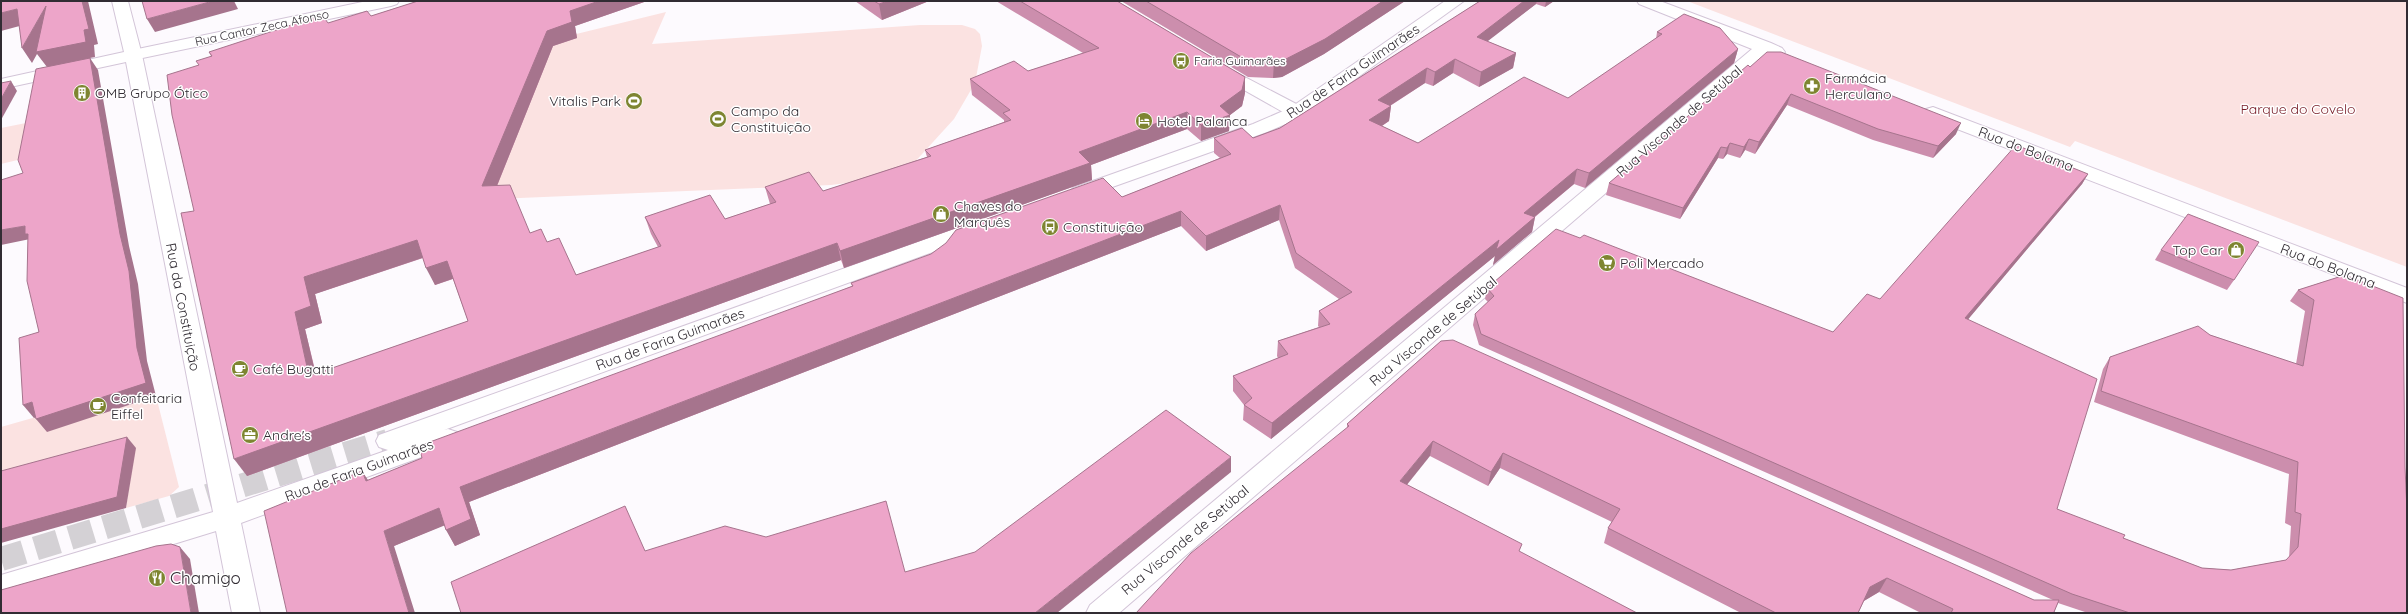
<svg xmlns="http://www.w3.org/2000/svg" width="2408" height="614" font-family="Quicksand,sans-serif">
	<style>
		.green { fill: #fbe2e1 }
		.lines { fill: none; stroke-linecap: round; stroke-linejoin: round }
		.secondary-tunnel { stroke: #d4d1d5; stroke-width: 24; stroke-dasharray: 24 12; stroke-linecap: butt }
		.minor-casing { stroke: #d3c5d8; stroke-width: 2 }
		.secondary-casing { stroke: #d3c5d8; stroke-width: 2 }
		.minor { fill: #fff; fill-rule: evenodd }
		.secondary { fill: #fff; fill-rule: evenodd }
		.wall { fill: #cc8ead; fill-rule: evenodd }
		.shaded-wall { fill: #a6748d }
		.building { fill: #eda5c9; stroke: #a6748d; fill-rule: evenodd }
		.labels { text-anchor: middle; stroke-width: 3; stroke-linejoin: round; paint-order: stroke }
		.far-street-label { font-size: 12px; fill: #312c33; stroke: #fff }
		.far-poi-label { font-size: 12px; fill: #312c33; stroke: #fff; text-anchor: start }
		.street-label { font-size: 14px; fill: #312c33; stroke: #fff }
		.poi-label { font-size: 14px; fill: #312c33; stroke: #fff; text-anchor: start }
		.park-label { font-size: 14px; fill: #761924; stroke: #fff }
		.near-poi-label { font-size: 17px; fill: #312c33; stroke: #fff; text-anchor: start }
	</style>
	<rect width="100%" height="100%" fill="#fdfafe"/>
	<g class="green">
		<polygon points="1687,1 2407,1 2407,267 2075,141 2070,147"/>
		<polygon points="666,12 652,44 920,25 962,25 975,29 980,34 982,46 975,83 954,119 902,176 831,185 352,205 182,131"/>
		<polygon points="41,120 30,157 1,164 1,128"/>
		<polygon points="156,396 179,487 169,496 126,508 135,448 1,483 1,427 43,415 47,431"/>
	</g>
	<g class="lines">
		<polyline class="secondary-tunnel" points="1,559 388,441"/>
		<g class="minor-casing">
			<g id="minor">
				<polygon points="367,1 399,1 397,4 391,6 133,60 127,59 124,55 127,51 133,50"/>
				<polygon points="1637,1 1660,1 1771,43 1782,48 1785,52 1782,56 1776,57 1767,54 1119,613 1086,613 1090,605 1752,49 1639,4"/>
				<polygon points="1218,63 1304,108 1306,112 1304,116 1290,116 1212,72 1209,68 1212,64"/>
				<polygon points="1933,107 2407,288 2407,303 1926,117 1924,113 1926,109"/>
			</g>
		</g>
		<g class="secondary-casing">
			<g id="secondary">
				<polygon points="112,1 128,1 142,55 237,503 388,450 379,447 376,441 379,435 971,223 978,222 985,223 988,228 985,233 444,430 448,429 457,432 460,438 457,444 241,523 260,613 232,613 216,531 1,597 1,575 213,512 126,62 1,89 1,79 124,52"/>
				<polygon points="1445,1 1464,1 1304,116 1267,132 1087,196 1080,198 1073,196 1070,192 1073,188 1253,124 1290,108"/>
			</g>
		</g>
		<use href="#minor" class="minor"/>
		<use href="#secondary" class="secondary"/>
	</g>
	<g class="wall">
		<path d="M418,1H647L575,26L577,38L553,46L497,186L530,233L547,242L576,275L658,247L651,234L645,217L725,219L770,204L765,187L823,191L927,157L925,150L1004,122V120L972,95L970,79L1028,71L1083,53L996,1H1117L1245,77V93L1242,106L1230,115L1229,131L1201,141L1187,129L1091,165L1092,180L844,268L841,260L247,476L194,211L199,65L211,56L209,52L328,23L371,16ZM423,258L435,285L453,279L468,321L316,374L305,329L322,323L315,294Z"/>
		<polygon points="855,1 929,1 882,20"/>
		<polygon points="1121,1 1405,1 1324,54 1282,77 1273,78 1248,77"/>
		<polygon points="1480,1 1554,1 1545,7 1536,4 1487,41 1516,53 1513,68 1479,87 1453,73 1433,86 1425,83 1390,106 1391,106 1389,121 1382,126 1418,143 1568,98 1656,39 1657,32 1738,49 1734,63 1585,188 1574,184 1535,217 1532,232 1493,265 1495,256 1271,439 1243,420 1244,405 1233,391 1233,376 1278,358 1277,356 1278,341 1319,327 1318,326 1319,311 1339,299 1295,268 1279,220 1206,251 1181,226 469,502 480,535 455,546 444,525 394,546 368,480 852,286 851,283 1122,197 1220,158 1214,153 1214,138 1253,138 1280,128"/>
		<polygon points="1750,67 1956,134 1933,158 1873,140 1787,105 1755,154 1745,150 1740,158 1727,154 1723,159 1718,158 1680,219 1606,195 1609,183"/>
		<polygon points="2088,174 2082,184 1968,319 2057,509 2123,538 2202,568 2231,570 2286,560 2289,558 2291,526 2285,523 2289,474 2094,402 2103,369 2110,357 2210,335 2296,364 2305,311 2290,301 2298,290 2345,275 2407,613 2088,613 2058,603 2054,612 2056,613 1921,613 1879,592 1864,601 1858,613 1741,613 1604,543 1608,528 1612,522 1500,468 1488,486 1430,456 1347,428 1347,424 1441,341 2034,600 2053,600 1479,345 1473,325 1475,314 1488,302 1485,299 1487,288 1833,332 1880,299"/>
		<polygon points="2161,250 2234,280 2227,290 2155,260"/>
	</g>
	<g class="shaded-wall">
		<polygon points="82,1 88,1 98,44 94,45 95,57 90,58 98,70 129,246 138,284 147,361 156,396 47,432 36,419 47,67 37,54 32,63 22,48 46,6 84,30"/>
		<polygon points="213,1 234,1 238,9 155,32 147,19"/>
		<polygon points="599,1 647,1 575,26 577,38 553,46 490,203 482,186 547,31 570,11"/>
		<polygon points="888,1 929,1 882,20 879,4"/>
		<polygon points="1383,1 1405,1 1324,54 1282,77 1273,78 1274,62"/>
		<polygon points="1524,1 1537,1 1536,4 1475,51 1477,37"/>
		<polygon points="1546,1 1554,1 1545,7"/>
		<polygon points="17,9 27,24 1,31 1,13"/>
		<polygon points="1738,49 1734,63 1585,188 1589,173"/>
		<polygon points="1516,53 1513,68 1479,87 1481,72"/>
		<polygon points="1455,59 1453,73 1433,86 1435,72"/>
		<polygon points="1427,68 1425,83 1377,114 1378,100"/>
		<polygon points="1245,77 1245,93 1242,106 1230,115 1229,131 1201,141 1201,125 1220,106"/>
		<polygon points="11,81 17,91 1,120 1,99"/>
		<polygon points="1791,94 1787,105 1755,154 1759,142"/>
		<polygon points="1391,106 1389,121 1368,135 1369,120"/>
		<polygon points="1187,112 1187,129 1091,165 1092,180 844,268 840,251 1079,152"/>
		<polygon points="1961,123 1956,134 1933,158 1938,146"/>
		<polygon points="1749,139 1745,150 1740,158 1744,147"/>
		<polygon points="1730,143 1727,154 1723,159 1727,148"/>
		<polygon points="1721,147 1718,158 1680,219 1683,208"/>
		<polygon points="1577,169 1574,184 1521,228 1524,213"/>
		<polygon points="2088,174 2082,184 1960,329 1965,318"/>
		<polygon points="1280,205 1279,220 1206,251 1206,236"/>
		<polygon points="1181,211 1181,226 469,502 480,535 455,546 446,530 460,487"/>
		<polygon points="1535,217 1532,232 1493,265 1495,256 1271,439 1272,423 1499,240"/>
		<polygon points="25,226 35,238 1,245 1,230"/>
		<polygon points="417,240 425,257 315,294 322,323 305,329 320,393 309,376 295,312 304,277"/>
		<polygon points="837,243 841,260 247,476 234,459"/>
		<polygon points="447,261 455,278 435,285 426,268"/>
		<polygon points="32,402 43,415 34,418 23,405"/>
		<polygon points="127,437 136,448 126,508 1,543 1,529"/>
		<polygon points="1433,441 1430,456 1398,496 1400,481"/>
		<polygon points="1503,453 1500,468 1488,486 1491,472"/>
		<polygon points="1231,457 1231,472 1057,613 1035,613"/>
		<polygon points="362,471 372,486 366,481"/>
		<polygon points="439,508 448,524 394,546 415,613 409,613 384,531"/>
		<polygon points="180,547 190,559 199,613 191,613"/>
		<polygon points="1887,578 1879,592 1862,602 1870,587"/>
	</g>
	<g class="building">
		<polygon points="1,1 82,1 89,29 84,30 86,42 36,52 46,6 22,48 17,9 1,13"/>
		<polygon points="142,1 213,1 147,19"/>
		<path d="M418,1H599L570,11L572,22L547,31L482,186L510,185L530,233L541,229L547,242L559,238L576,275L661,246L645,217L710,195L725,219L776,202L765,187L809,172L823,191L931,156L925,150L1011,120L1003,113L1010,110L970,79L1014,61L1028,71L1099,48L1020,1H1117L1245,77L1242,90L1220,106L1230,115L1201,125L1187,112L1079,152L1090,163L840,251L837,243L234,459L181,213L194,211L172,115L167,75L199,65L196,61L212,56L209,52L322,15L328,23L367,11L371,16ZM417,240L426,268L447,261L468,321L309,376L295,312L311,306L304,277Z"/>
		<polygon points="874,1 888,1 879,4"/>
		<polygon points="1146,1 1383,1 1325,39 1282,61 1274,62 1248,61"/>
		<polygon points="1480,1 1524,1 1477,37 1516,53 1481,72 1455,59 1435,72 1427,68 1378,100 1391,106 1369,120 1418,143 1524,77 1568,98 1662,34 1657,32 1684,14 1720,28 1738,49 1589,173 1577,169 1524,213 1535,217 1496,250 1499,240 1272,423 1244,405 1252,398 1233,376 1288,354 1278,341 1330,324 1319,311 1352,292 1296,253 1280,205 1206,236 1181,211 460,487 471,519 446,530 439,508 384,531 409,613 287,613 264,511 362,471 366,481 422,458 419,446 853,286 851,283 931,254 946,243 956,230 1103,178 1122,197 1231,154 1214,138 1242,128 1253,138 1280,128"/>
		<polygon points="1767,52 1781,52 1961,123 1938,146 1878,129 1791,94 1759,142 1749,139 1744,147 1730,143 1727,148 1721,147 1683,208 1609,183 1748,65 1750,67"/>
		<polygon points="90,58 120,234 129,271 137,348 146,383 36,419 32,402 23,405 19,338 39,332 27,281 28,234 25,234 25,226 1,230 1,180 23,173 18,160 36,69"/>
		<polygon points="11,81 1,99 1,83"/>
		<polygon points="2016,145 2088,174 1965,318 2097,379 2057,509 2125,535 2123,538 2202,568 2231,570 2286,560 2298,547 2301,514 2295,512 2298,462 2101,391 2110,357 2198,326 2210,335 2303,366 2314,300 2298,290 2345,275 2403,298 2405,467 2407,511 2407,613 2130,613 2072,594 1481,334 1475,314 1494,296 1487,288 1556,229 1580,238 1584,235 1833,332 1867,294 1880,299"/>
		<polygon points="2188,214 2259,242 2234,280 2161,250"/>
		<polygon points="1453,340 2034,600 2059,600 2054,612 2056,613 1951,613 1953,609 1887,578 1870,587 1858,613 1776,613 1608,528 1620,509 1503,453 1491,472 1433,441 1400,481 1522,544 1519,551 1637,613 1136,613 1191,553 1349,426 1347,424 1441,341"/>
		<polygon points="1166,410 1231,457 1035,613 461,613 451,582 625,506 645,551 725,526 766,537 886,501 905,572 975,552"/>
		<polygon points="127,437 117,497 1,529 1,471"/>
		<polygon points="171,544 180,547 191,613 1,613 1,590 156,546"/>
	</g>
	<defs>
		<g id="bus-disc" transform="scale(0.9)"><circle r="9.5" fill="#7e8531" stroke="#fff"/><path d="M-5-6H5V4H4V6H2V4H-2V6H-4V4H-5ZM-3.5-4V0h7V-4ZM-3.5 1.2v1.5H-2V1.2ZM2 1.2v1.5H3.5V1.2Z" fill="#fff"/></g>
		<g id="pharmacy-disc" transform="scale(0.9)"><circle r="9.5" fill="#7e8531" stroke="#fff"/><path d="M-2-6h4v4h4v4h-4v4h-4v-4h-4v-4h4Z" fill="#fff"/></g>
		<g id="building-disc" transform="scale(0.9)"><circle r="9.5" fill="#7e8531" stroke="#fff"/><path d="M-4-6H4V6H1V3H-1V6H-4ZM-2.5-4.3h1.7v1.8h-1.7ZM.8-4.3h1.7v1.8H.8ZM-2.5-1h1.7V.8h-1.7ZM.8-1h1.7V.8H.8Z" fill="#fff"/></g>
		<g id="stadium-disc" transform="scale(0.9)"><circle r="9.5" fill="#7e8531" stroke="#fff"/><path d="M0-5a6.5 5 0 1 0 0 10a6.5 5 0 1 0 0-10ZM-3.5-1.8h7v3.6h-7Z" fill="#fff"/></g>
		<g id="hotel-disc" transform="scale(0.9)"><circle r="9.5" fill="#7e8531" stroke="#fff"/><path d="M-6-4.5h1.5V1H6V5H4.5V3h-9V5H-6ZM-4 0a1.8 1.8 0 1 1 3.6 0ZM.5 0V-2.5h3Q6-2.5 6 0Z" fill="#fff"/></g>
		<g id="shop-disc" transform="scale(0.9)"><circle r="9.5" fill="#7e8531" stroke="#fff"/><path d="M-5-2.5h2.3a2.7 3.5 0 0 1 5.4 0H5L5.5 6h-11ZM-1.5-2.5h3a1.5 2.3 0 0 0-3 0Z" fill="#fff"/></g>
		<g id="supermarket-disc" transform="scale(0.9)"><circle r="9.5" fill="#7e8531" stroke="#fff"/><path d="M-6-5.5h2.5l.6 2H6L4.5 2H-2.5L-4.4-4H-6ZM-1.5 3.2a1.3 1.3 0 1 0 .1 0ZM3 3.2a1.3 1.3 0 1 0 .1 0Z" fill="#fff"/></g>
		<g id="cafe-disc" transform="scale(0.9)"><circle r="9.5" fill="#7e8531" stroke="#fff"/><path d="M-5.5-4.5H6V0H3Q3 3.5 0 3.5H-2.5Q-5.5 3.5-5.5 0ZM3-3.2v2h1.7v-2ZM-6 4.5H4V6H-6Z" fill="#fff"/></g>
		<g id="office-disc" transform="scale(0.9)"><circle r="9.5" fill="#7e8531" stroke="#fff"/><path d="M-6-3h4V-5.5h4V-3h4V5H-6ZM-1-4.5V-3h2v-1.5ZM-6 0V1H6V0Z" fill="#fff"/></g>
		<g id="restaurant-disc" transform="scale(0.9)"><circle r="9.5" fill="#7e8531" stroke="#fff"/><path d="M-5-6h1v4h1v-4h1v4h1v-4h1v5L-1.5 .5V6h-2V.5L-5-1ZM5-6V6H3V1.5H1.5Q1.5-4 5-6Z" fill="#fff"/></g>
	</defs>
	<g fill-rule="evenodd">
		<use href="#bus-disc" x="1181" y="61"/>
		<use href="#pharmacy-disc" x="1812" y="86"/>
		<use href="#building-disc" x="82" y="93"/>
		<use href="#stadium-disc" x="634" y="101"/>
		<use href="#stadium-disc" x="718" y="119"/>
		<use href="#hotel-disc" x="1144" y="121"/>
		<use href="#shop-disc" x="941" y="214"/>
		<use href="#bus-disc" x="1050" y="227"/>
		<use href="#shop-disc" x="2236" y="250"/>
		<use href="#supermarket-disc" x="1607" y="263"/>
		<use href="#cafe-disc" x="240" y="369"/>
		<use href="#cafe-disc" x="98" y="406"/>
		<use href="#office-disc" x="250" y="435"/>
		<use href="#restaurant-disc" x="157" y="578"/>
	</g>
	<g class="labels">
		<g class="far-street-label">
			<text transform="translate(262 28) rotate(-12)" y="4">Rua Cantor Zeca Afonso</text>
		</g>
		<g class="far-poi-label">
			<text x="1194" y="65">Faria Guimarães</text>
		</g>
		<g class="street-label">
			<text transform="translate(1353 71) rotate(-34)" y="5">Rua de Faria Guimarães</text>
			<text transform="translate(1679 121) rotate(-41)" y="5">Rua Visconde de Setúbal</text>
			<text transform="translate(2026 149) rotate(21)" y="5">Rua do Bolama</text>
			<text transform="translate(2328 266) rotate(21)" y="5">Rua do Bolama</text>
			<text transform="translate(183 307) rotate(79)" y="5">Rua da Constituição</text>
			<text transform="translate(1433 331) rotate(-40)" y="5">Rua Visconde de Setúbal</text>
			<text transform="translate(670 339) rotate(-20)" y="5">Rua de Faria Guimarães</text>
			<text transform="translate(359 470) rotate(-20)" y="5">Rua de Faria Guimarães</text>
			<text transform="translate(1185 540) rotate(-40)" y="5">Rua Visconde de Setúbal</text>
		</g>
		<g class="poi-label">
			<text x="1825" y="83">Farmácia<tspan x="1825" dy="16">Herculano</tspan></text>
			<text x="95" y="98">OMB Grupo Ótico</text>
			<text x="621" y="106" text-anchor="end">Vitalis Park</text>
			<text x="731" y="116">Campo da<tspan x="731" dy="16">Constituição</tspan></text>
			<text x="1157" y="126">Hotel Palanca</text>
			<text x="954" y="211">Chaves do<tspan x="954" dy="16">Marquês</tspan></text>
			<text x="1063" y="232">Constituição</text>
			<text x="2223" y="255" text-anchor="end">Top Car</text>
			<text x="1620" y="268">Poli Mercado</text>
			<text x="253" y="374">Café Bugatti</text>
			<text x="111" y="403">Confeitaria<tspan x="111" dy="16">Eiffel</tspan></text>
			<text x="263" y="440">Andre's</text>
		</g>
		<g class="park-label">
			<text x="2298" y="114">Parque do Covelo</text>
		</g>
		<g class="near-poi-label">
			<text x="170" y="584">Chamigo</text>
		</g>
	</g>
	<rect width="2408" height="614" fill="none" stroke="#312c33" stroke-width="4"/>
</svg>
